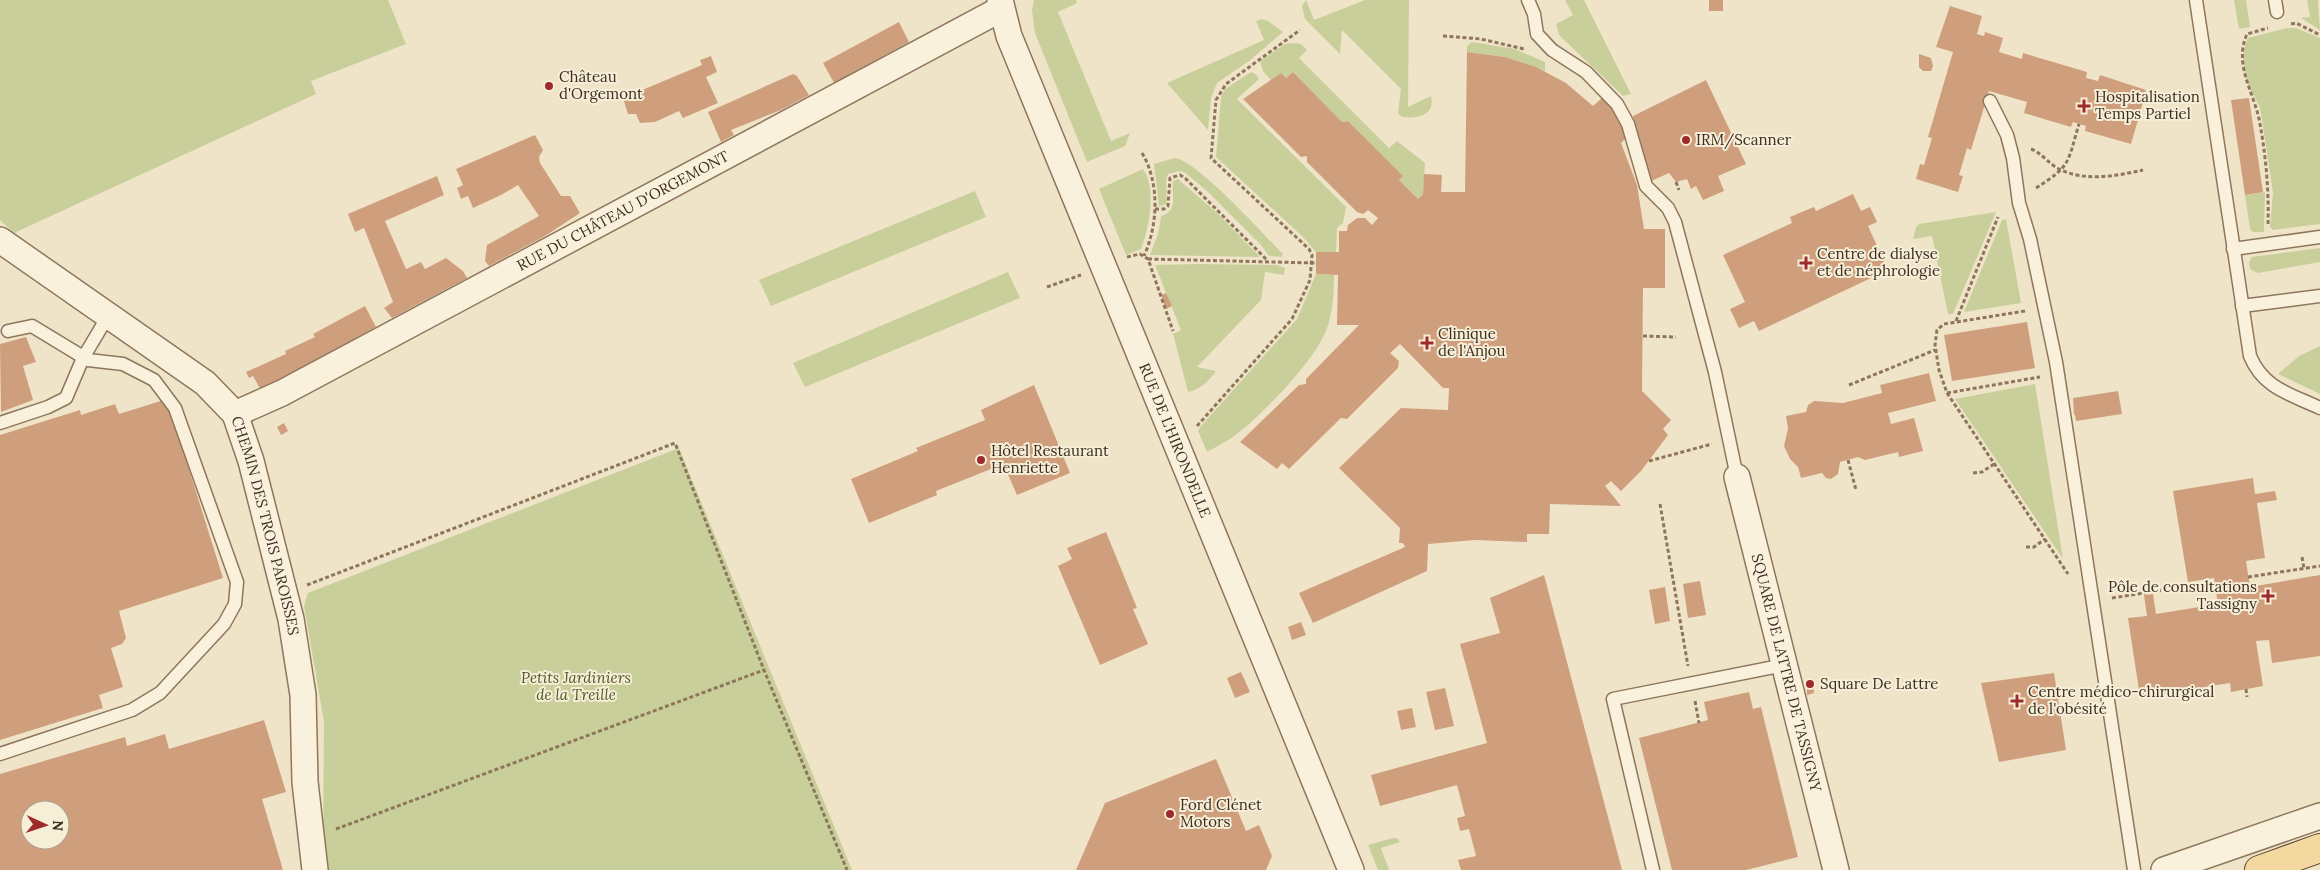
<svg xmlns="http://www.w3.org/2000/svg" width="2320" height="870" font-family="Lora,serif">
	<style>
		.green { fill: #c9cf9b }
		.building { fill: #cf9f7d; fill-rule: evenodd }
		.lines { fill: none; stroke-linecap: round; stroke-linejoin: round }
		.lane-casing { stroke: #8d765c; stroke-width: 15 }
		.street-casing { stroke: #8d765c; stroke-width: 28 }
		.primary-casing { stroke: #5b4430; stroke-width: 30 }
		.path { stroke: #8d765c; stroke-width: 3; stroke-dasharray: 4 2.5; stroke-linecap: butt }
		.lane { stroke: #faf1dc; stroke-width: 12 }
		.street { stroke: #faf1dc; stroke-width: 25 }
		.primary { stroke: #f3d9a0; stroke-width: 28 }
		.poi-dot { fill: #9e2a2b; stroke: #f7eed8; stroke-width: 2 }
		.labels { text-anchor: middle; stroke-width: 4; stroke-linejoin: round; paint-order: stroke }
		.poi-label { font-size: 15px; fill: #3d2e20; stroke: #f7eed8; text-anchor: start }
		.street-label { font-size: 15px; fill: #3d2e20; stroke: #f7eed8 }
		.park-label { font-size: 15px; font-style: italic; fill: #4d5a26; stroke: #f7eed8 }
	</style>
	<rect width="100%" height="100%" fill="#f0e4c8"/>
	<g class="green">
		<polygon points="0,0 388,0 406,44 311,81 316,94 14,233 0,220"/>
		<polygon points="1034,0 1076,0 1077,3 1058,12 1111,141 1130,133 1125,146 1087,162 1035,33 1032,10"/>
		<path d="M1306,0L1314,20L1365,0H1409L1408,107L1431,96C1436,115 1417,119 1402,117L1398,113L1401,89L1342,30L1340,54L1305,19L1302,6Z"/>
		<polygon points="1565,0 1584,0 1631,94 1623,96 1559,35 1556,24 1573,15"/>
		<polygon points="2234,0 2246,0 2250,27 2239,29"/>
		<polygon points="2307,0 2318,0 2320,30 2301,18 2310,17"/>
		<polygon points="1261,19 1268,21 1283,32 1249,61 1217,83 1211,98 1208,130 1167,83 1264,40 1256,21"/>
		<path d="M2287,28H2296L2320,38V224L2273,230L2270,227L2273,193L2261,113C2259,102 2253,95 2248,85C2243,72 2242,50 2248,38Z"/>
		<polygon points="1472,42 1515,49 1545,62 1545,71 1505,57 1467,52 1467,46"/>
		<polygon points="1293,43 1301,44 1307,50 1299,58 1389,148 1397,141 1425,163 1423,194 1418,199 1399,180 1402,176 1348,121 1342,122 1293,72 1286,78 1281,73 1271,80 1263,71 1260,61 1285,44"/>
		<polygon points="1251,72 1256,75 1259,79 1237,99 1346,207 1343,223 1337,228 1336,252 1316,252 1302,236 1216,157 1221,97 1225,89"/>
		<path d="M1174,158C1195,158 1265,236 1283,254L1282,257L1269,256L1261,245L1207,191L1184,172L1179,171L1168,174L1166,181L1167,204L1159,206L1154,164Z"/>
		<path d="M1143,169C1157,188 1149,229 1141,249L1126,255L1099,189Z"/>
		<path d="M1178,179L1217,213L1260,257L1150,255L1158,234L1161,216C1179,211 1171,195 1173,181Z"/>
		<polygon points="975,191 986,217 771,306 759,280"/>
		<polygon points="2265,192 2264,232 2253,232 2250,229 2245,195"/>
		<polygon points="1996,212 1953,314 1948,314 1932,236 1913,239 1916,227 1919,224"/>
		<polygon points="2006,219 2021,303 1964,312 2002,220"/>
		<path d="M2320,248V262L2258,273L2251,270C2248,265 2249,262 2252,257Z"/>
		<path d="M1198,264L1277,265L1285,268L1284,275L1265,272L1261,300L1197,367L1216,371C1209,381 1201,389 1188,392L1173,334L1181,330L1155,265Z"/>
		<polygon points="1008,272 1020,298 805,387 793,363"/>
		<path d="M1316,274L1334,275C1334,294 1333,313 1326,331C1314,361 1263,414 1237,434C1228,441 1217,446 1207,452L1198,431L1201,426L1297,319Z"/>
		<polygon points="2320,346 2320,394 2278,374 2299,356"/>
		<polygon points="2035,384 2063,559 1955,399"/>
		<polygon points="679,448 852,870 326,870 323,844 324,722 304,606 308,593"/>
		<polygon points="1393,838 1397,838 1400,842 1381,848 1389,870 1378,870 1368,845"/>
	</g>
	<g class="building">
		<rect x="1709" y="0" width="14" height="11"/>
		<polygon points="1950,6 1982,16 1977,34 1984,36 1985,32 2003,38 1999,52 2022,59 2023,53 2087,72 2086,78 2098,81 2100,75 2146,90 2140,113 2136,112 2134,119 2138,120 2131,144 2085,131 2086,126 2079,124 2073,122 2071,127 2024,113 2027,102 1989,91 1971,150 1967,148 1959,175 1963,176 1958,192 1916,179 1920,164 1924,165 1932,138 1928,137 1953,52 1936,47"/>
		<polygon points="899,22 909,42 834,83 823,63"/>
		<polygon points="1467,52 1505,57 1536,67 1566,83 1593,106 1604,96 1622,120 1626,138 1621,143 1637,185 1644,229 1665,229 1665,288 1643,288 1642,391 1671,420 1663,429 1668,435 1641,471 1621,491 1611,481 1605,486 1621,506 1550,504 1549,534 1527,534 1527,542 1475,540 1428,544 1427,571 1313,623 1299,593 1405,547 1403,543 1399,543 1400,528 1339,468 1401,408 1448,410 1449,388 1443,388 1400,344 1390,353 1399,361 1398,368 1347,419 1341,418 1289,469 1282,463 1277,469 1240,442 1299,385 1306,384 1306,379 1359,325 1337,325 1338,275 1316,274 1316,252 1339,252 1339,231 1347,231 1348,225 1357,218 1365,218 1372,225 1378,218 1368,210 1363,214 1357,212 1307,162 1307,156 1301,157 1243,99 1281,73 1286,78 1293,72 1342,122 1348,121 1403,176 1399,180 1418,199 1423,194 1424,174 1442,175 1441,192 1465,192"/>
		<polygon points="1919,54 1931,58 1933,66 1931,71 1923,71 1919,67"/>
		<polygon points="711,56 717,72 706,77 718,103 683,118 679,111 655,122 640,123 636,114 628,114 623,98 702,65 700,60"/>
		<polygon points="793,74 797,76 809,95 781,110 731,130 734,135 721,142 708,112"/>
		<polygon points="1706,80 1746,164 1718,176 1724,191 1703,200 1696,186 1691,189 1687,179 1676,182 1669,173 1649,182 1633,116"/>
		<polygon points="2249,98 2263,192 2245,195 2231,100"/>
		<polygon points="535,135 543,150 539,157 540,163 561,196 570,196 580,213 545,236 489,266 485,261 487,245 539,216 518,185 501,195 473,208 468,196 461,199 457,188 463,185 456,169"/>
		<polygon points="437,176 444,195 385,221 406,269 421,262 425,269 446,258 463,271 467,278 392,318 384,308 393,302 364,228 355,232 348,214"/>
		<polygon points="1853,194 1861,211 1870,207 1877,222 1868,226 1888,270 1759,331 1754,321 1739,328 1730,309 1745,302 1723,255 1792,223 1790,217 1814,207 1816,211"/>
		<polygon points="1166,293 1172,306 1166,309 1161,295"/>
		<polygon points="365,306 376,327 261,390 253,376 249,378 246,372 286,354 285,351 315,337 313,334"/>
		<polygon points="2027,322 2035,368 1952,381 1944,335"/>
		<polygon points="26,337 36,362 23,366 33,400 1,412 0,344"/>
		<polygon points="1929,373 1936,401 1888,413 1891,424 1914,418 1923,451 1899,457 1898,452 1865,460 1858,457 1840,462 1838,474 1831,479 1826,478 1822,473 1801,478 1798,467 1790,459 1784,446 1788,428 1786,416 1806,412 1808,405 1814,401 1843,403 1882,393 1880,385"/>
		<polygon points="1034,385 1070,473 1017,495 1006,470 994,475 991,469 936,491 937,495 869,523 851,479 918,451 916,448 985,420 981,410"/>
		<polygon points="2118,391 2122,414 2076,421 2075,415 2074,415 2073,398"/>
		<polygon points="167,399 223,578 119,611 126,638 122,644 111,648 123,687 99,695 103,708 0,740 0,435 80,410 81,415 115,404 119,414"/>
		<polygon points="284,423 288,431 281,435 277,427"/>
		<polygon points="2253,478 2255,494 2275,491 2277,500 2257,503 2265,558 2246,561 2250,587 2320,575 2320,656 2272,663 2269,640 2256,641 2263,686 2231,692 2230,683 2140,697 2128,618 2147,616 2144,595 2153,594 2156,614 2218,604 2214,578 2188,582 2173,491"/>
		<polygon points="1106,532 1137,608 1133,609 1148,644 1100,665 1058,566 1072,559 1067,548"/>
		<polygon points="1544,575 1622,870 1461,870 1458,860 1476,856 1469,829 1460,831 1457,818 1465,816 1457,785 1380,806 1371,775 1487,743 1460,644 1500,633 1490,598"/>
		<polygon points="1700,581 1706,615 1688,618 1683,584"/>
		<polygon points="1665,587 1670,621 1655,624 1649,590"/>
		<polygon points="1301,622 1306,635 1292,640 1288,627"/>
		<polygon points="1241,672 1250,692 1235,698 1227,678"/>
		<polygon points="2054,673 2066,750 1999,762 1981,683"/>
		<polygon points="1812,679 1814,693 1807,695 1807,680"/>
		<polygon points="1445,688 1454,726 1435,730 1426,692"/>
		<polygon points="1749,692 1753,709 1761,707 1798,857 1746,870 1672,870 1639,738 1708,720 1704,702"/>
		<polygon points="1412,708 1416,727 1401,730 1397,711"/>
		<path d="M264,720L286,792L262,799L283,870H0V774L125,737L127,746L165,734L169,749ZM30,810H60V840H30Z"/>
		<polygon points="1216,759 1246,831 1259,825 1272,856 1266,870 1076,870 1105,803"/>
	</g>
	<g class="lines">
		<g class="lane-casing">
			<g id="lane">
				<polyline points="1528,0 1534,14 1537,34 1552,50 1586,72 1617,104 1628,124 1646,186 1668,208 1675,222 1715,372 1737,477"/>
				<path d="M2196,0L2250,356C2263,388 2290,394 2320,408"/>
				<polyline points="2275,0 2277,12"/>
				<polyline points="1990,101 2007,135 2013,158 2019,203 2030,239 2056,362 2134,870"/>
				<polyline points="2233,249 2320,237"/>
				<polyline points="2242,306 2320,296"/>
				<polyline points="0,423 48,407 66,398 83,358 108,316"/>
				<polyline points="0,754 132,710 160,693 224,624 235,604 237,582 175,408 154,380 123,364 88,360 32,326 8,331"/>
				<polyline points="1653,870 1613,699 1784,665"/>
			</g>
		</g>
		<g class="street-casing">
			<g id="street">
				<path id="s1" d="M1000,0L1009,36L1351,870"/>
				<path id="s2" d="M0,240L205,383L235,414L251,461L291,619L303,695L305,782L315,870"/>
				<path id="s3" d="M235,414L282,393L1001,9"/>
				<path id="s4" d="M1737,477L1836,870"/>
				<polyline points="2164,870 2320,816"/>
			</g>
		</g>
		<g class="primary-casing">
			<polyline id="primary" points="2259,870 2320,848"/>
		</g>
		<g class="path">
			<polyline points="2291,24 2296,23 2320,35"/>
			<polyline points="1443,36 1481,39 1524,49"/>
			<path d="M2031,149C2042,153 2049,164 2059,169C2085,182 2116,176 2143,170"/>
			<path d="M1142,153C1160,183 1158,225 1144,256"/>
			<polyline points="1676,182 1679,190"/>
			<path d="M2036,188C2072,165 2067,163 2079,124"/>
			<polyline points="1155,209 1164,209 1168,206 1170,178 1180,175 1185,178 1268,261"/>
			<path d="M2268,224C2269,191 2266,157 2260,124C2255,93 2233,66 2247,34L2268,28"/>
			<polyline points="1127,257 1140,254 1148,259 1173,331"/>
			<polyline points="1148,259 1316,263"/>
			<polyline points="1047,287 1081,275"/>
			<polyline points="2025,311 1944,324 1937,330 1935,345 1939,370 1947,393 2068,574"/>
			<polyline points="1956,321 1998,217"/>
			<polyline points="1643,336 1676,337"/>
			<polyline points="1849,385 1935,350"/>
			<polyline points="1947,393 2040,377"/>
			<polyline points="1197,426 1292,319 1310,280 1312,255 1309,249 1211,158 1216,100 1226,84 1300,30"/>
			<polyline points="1848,460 1856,490"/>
			<polyline points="1649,461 1712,444"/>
			<polyline points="1973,473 1982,472 1994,464"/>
			<polyline points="1660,504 1688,666"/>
			<polyline points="2026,547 2034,547 2045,539"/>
			<polyline points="2302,557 2304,569"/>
			<polyline points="2248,577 2320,566"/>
			<polyline points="307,585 675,443 764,670 847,870"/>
			<polyline points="2112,598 2214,582"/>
			<polyline points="2246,689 2247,697"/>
			<polyline points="1695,701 1699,723"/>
			<polyline points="336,829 764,670"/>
		</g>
		<use href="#lane" class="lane"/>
		<use href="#street" class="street"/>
		<use href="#primary" class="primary"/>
	</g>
	<g class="poi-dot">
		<circle cx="549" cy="86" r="5"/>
		<path d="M2081.5 98.5h5v5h5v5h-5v5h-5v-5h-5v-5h5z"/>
		<circle cx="1686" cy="140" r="5"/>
		<path d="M1803.5 255.5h5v5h5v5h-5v5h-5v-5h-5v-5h5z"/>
		<path d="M1424.5 335.5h5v5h5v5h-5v5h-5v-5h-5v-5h5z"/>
		<circle cx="981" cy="460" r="5"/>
		<path d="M2265.5 588.5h5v5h5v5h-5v5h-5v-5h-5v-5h5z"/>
		<circle cx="1810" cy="684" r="5"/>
		<path d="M2014.5 693.5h5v5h5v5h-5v5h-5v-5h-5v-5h5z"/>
		<circle cx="1170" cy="814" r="5"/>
	</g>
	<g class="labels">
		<g class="poi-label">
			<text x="559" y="82">Château<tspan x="559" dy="17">d'Orgemont</tspan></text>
			<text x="2095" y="102">Hospitalisation<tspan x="2095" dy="17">Temps Partiel</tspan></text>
			<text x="1696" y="145">IRM/Scanner</text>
			<text x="1817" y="259">Centre de dialyse<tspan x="1817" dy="17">et de néphrologie</tspan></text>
			<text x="1438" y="339">Clinique<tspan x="1438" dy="17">de l'Anjou</tspan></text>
			<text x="991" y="456">Hôtel Restaurant<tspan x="991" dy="17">Henriette</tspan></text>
			<text x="2257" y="592" text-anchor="end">Pôle de consultations<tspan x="2257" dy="17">Tassigny</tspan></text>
			<text x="1820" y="689">Square De Lattre</text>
			<text x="2028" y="697">Centre médico-chirurgical<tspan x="2028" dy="17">de l'obésité</tspan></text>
			<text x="1180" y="810">Ford Clénet<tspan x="1180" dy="17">Motors</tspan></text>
		</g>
		<g class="street-label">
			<text dy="5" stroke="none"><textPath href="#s3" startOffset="438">RUE DU CHÂTEAU D'ORGEMONT</textPath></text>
			<text dy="5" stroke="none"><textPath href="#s1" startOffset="474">RUE DE L'HIRONDELLE</textPath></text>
			<text dy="5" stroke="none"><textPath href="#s2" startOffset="409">CHEMIN DES TROIS PAROISSES</textPath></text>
			<text dy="5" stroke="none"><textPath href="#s4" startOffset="202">SQUARE DE LATTRE DE TASSIGNY</textPath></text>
		</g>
		<g class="park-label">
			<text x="576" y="683">Petits Jardiniers<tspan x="576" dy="17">de la Treille</tspan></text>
		</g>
	</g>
	<g transform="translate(45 825) rotate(93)"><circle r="24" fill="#f7eed8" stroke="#ada18e"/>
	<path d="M0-4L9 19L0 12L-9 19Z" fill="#9e2a2b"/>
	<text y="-8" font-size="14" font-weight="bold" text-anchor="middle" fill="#3d2e20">N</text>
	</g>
</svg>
